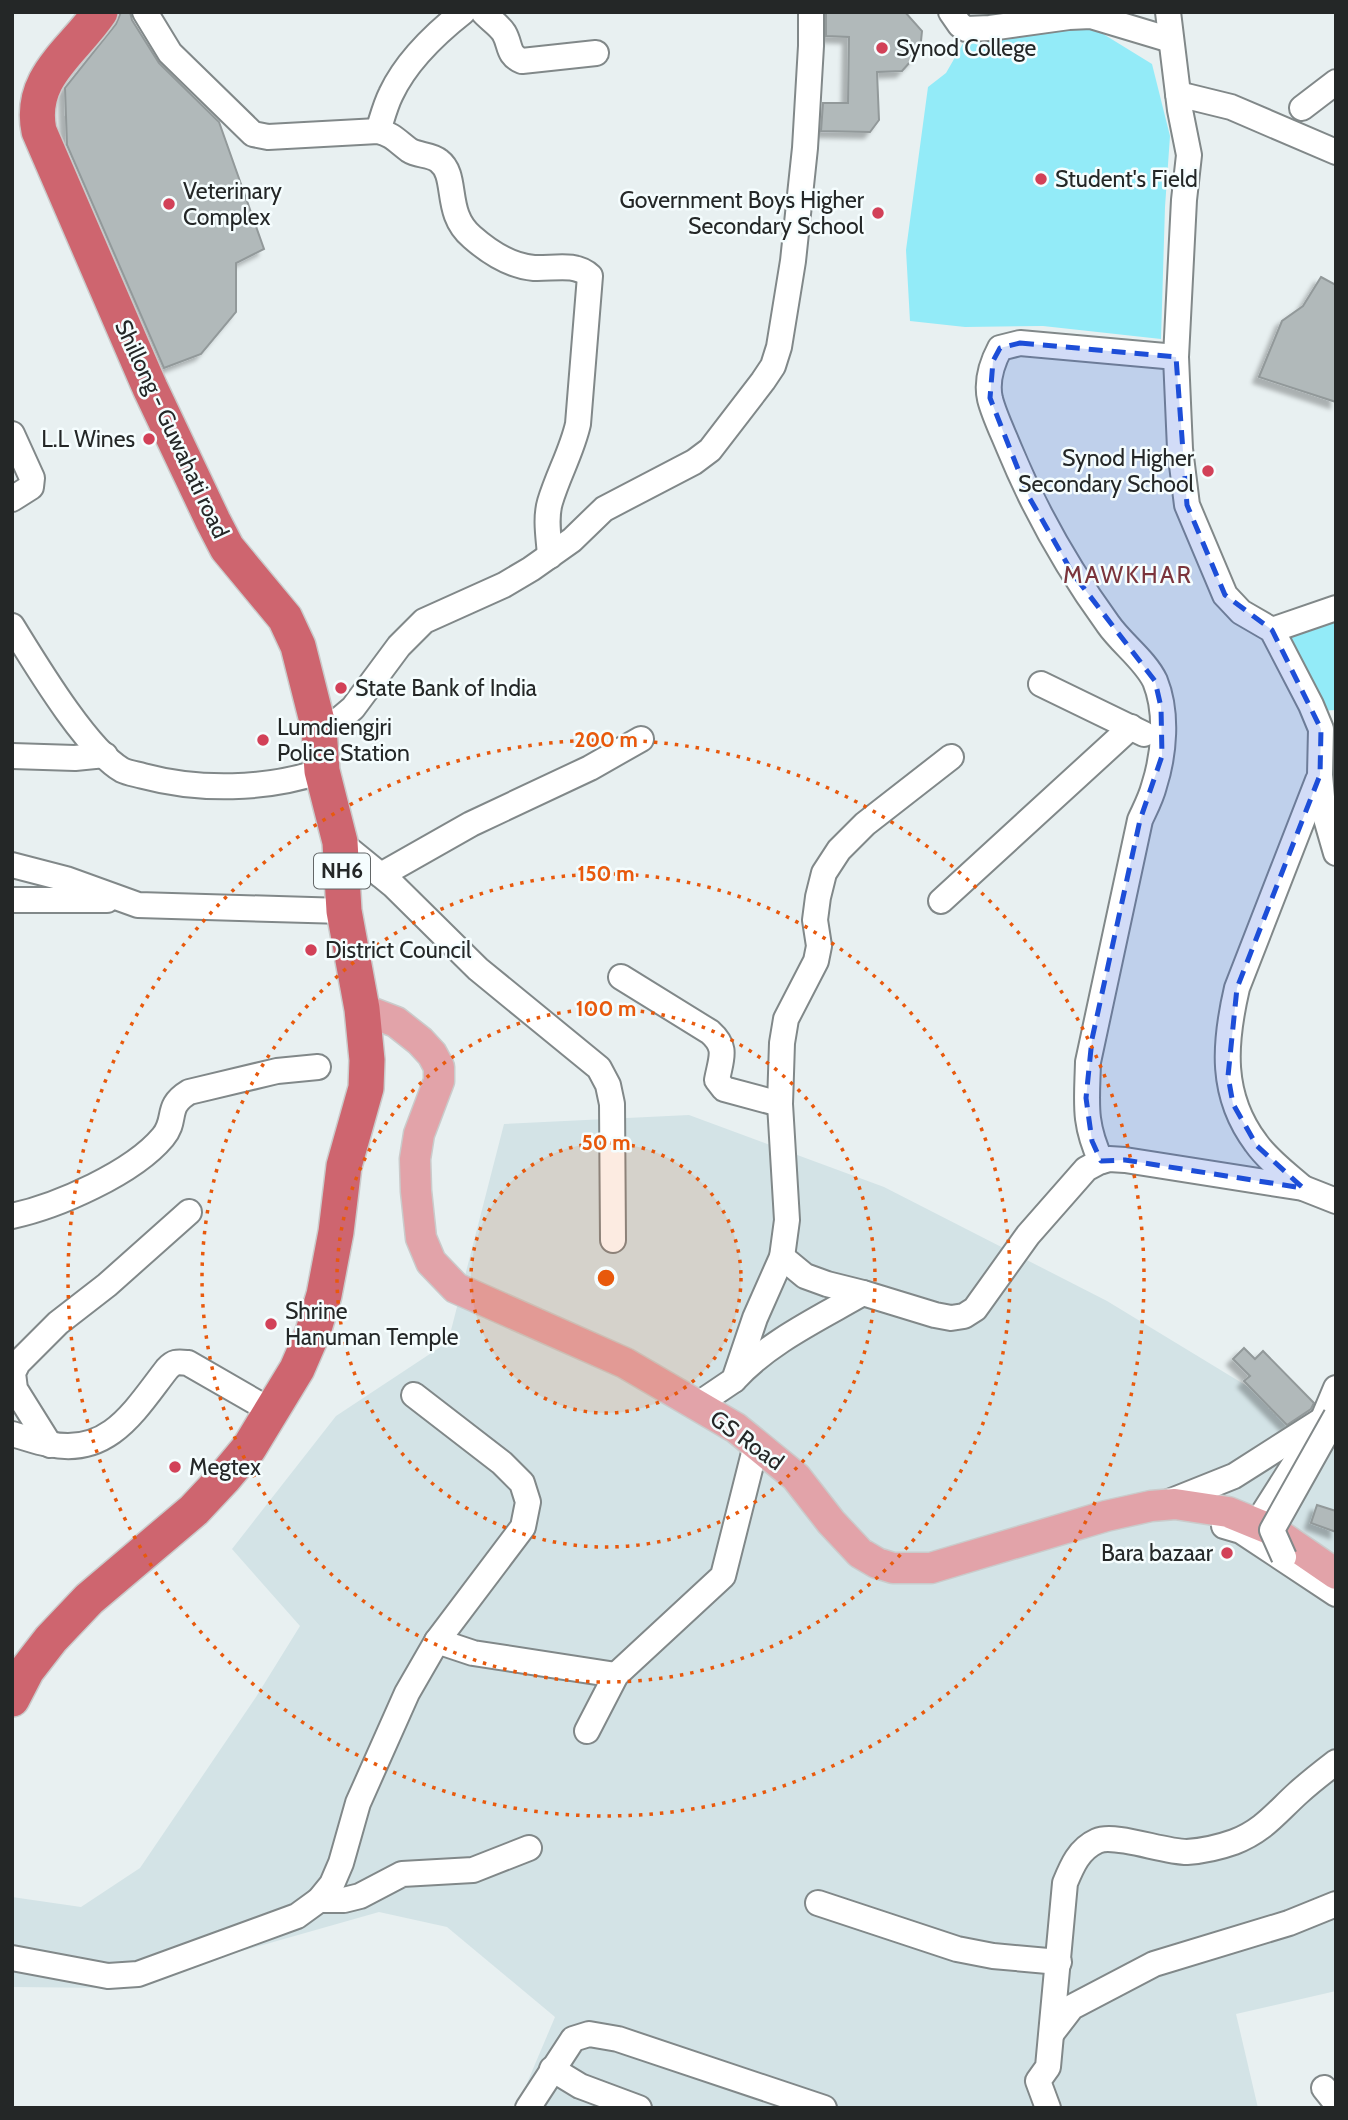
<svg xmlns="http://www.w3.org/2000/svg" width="1348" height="2120" font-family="Cabin,sans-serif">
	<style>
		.built { fill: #d3e3e6 }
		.green { fill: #93ebf8 }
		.building { fill: #b1b9ba; stroke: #92999a; stroke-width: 2; filter: url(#shadow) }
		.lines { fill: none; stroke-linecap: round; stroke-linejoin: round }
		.minor-casing { stroke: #818889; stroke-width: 28 }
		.major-casing { stroke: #cacbcb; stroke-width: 33 }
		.highway-casing { stroke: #cacbcb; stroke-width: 38 }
		.minor { stroke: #fff; stroke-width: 24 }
		.major { stroke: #e2a3a9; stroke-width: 30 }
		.highway { stroke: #ce656f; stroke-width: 35 }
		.minor-bridge-casing { stroke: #818889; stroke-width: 28; stroke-linecap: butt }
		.minor-bridge { stroke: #fff; stroke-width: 24 }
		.marked { fill: #1d4ed8; fill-opacity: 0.2; stroke: #1d4ed8; stroke-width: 5; stroke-dasharray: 14 9; stroke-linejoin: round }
		.ring { fill: none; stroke: #e8590c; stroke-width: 3.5; stroke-dasharray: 3.5 7 }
		.poi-dot { fill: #d24158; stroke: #f5fdfe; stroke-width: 2.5 }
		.labels { text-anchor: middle; stroke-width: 5; stroke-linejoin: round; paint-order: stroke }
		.shield { fill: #f5fdfe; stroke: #636768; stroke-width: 2 }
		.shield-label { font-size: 21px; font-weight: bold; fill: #242727 }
		.poi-label { font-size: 23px; fill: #242727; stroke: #f5fdfe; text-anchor: start }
		.street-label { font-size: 23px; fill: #242727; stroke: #f5fdfe }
		.neighbourhood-label { font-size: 24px; letter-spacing: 2px; fill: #7b343c; stroke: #f5fdfe }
		.centre { fill: #e8590c; stroke: #f5fdfe; stroke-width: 3.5 }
		.ring-label { font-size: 21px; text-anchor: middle; font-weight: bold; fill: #e8590c; stroke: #f5fdfe; stroke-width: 5; stroke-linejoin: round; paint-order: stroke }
	</style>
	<defs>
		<filter id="shadow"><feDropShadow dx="-6" dy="6" stdDeviation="2" flood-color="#0004"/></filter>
	</defs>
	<rect width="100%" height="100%" fill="#e8f0f1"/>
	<polygon class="built" points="689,1115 884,1187 1107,1301 1336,1440 1336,1991 1236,2014 1258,2108 527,2108 519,2102 555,2017 447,1927 379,1912 112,1988 12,1987 12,1897 81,1907 140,1868 256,1697 300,1626 232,1549 336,1416 448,1342 504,1124"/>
	<g class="green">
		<polygon points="1075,24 1100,32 1152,64 1170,136 1165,207 1161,339 1043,326 965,327 910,321 906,250 928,87 946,73 965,40"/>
		<polygon points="1336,618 1336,710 1318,711 1280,632"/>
	</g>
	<g class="building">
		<polygon points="121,12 130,12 132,20 159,63 219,122 264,249 236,263 236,312 201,354 164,368 67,145 65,88 116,24"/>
		<polygon points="826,12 905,12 922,31 920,51 902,71 877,72 879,120 870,132 821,131 823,103 848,103 849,37 826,36"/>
		<polygon points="1321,277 1336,285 1336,402 1259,377 1282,321 1303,306"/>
		<polygon points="1244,1348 1255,1359 1263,1351 1314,1403 1311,1409 1287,1425 1244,1381 1250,1376 1233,1359"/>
		<polygon points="1317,1505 1336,1511 1336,1532 1311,1523"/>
	</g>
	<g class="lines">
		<g class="minor-casing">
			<g id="minor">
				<path d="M145,12L170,53L253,134L268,137L378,131C392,134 398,142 409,150C418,156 431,154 439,161C459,176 443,213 472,237C489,252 511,266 534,268C553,269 575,262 590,276L578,424C572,451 558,475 550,502C545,519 549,539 550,556"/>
				<path d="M483,12C489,19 499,25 504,33C511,45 507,55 522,61L596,53"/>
				<polyline points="951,12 960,25 966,29 990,28 1069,17 1091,16 1171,40"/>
				<polyline points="1168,12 1180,110 1189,155 1184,200 1176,357 1180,449 1187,505 1225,595 1241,612 1272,630 1311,705 1321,729 1320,775 1323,808 1336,853"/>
				<polyline points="1178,94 1231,107 1336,152"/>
				<polyline points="1302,108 1336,82"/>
				<path d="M378,131C382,119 385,106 391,94C406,62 435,34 463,12"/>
				<polyline points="12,434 32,478 31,487 12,499"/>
				<path d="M12,626C35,663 86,749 122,770C128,773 136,774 143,776C199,791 266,790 322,771"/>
				<polyline points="1272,630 1336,608"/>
				<polyline points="1041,684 1144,734"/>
				<polyline points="319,729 340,719 353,708 399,646 424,621 504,585 531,569 572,540 604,509 694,462 710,450 763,381 773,366 779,347 793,261 805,148 811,46 811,12"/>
				<polyline points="12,756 75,758 105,755"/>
				<polyline points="340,842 394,886 478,969 599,1068 608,1085 612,1104 613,1240"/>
				<polyline points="12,865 66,879 138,905 344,911"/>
				<polyline points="381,875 471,824 590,768 641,739"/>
				<polyline points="12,900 107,900"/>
				<polyline points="941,901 1131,727"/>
				<path d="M621,977L710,1032C728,1048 721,1058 717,1080L724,1089L780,1104"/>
				<path d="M1101,1161C1083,1122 1087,1103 1088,1062L1140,820C1145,809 1151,798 1154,786C1164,755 1168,713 1155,681C1145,660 1121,643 1108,624C1068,569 1035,511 1009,448C1003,433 994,415 990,399C986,381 992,363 1000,348L1020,343L1176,357"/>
				<path d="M1303,1188C1287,1174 1268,1160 1256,1143C1220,1095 1224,1044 1237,988L1318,780"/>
				<path d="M12,1216C58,1206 133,1173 163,1137C178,1119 164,1107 189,1092L277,1071L318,1067"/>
				<polyline points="782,1257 805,1276 827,1284 863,1293 935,1315 951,1318 964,1316 975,1309 1028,1235 1086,1169 1099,1162 1109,1159 1125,1160 1303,1188 1336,1201"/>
				<path d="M734,1380C768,1342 820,1318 863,1293"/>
				<polyline points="697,1405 734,1380 755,1318 782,1257 787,1220 780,1104 782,1043 786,1019 816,961 819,946 815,920 818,897 824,873 839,850 865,824 951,757"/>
				<path d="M12,1434C24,1437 36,1442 49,1444C109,1457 135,1410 167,1369C174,1361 178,1362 188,1363L273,1412"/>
				<polyline points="50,1445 15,1389 13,1373 18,1363 58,1323 107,1285 189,1212"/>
				<polyline points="1164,1504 1234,1476 1336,1411"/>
				<polyline points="1257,1523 1323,1419 1336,1388"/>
				<polyline points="1224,1526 1241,1531 1336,1594"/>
				<polyline points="437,1641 473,1653 616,1675"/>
				<polyline points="587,1731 616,1675 723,1576 756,1445"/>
				<polyline points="319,1900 344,1900 360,1896 402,1874 473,1870 529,1848"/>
				<polyline points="818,1903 957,1949 993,1956 1059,1962"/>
				<polyline points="12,1958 108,1976 138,1974 297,1916 319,1900 332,1884 341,1863 358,1803 407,1693 437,1641 523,1527 528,1502 522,1483 502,1463 414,1395"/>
				<polyline points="1052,2033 1072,2007 1154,1964 1289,1923 1336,1904"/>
				<polyline points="552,2069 580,2086 639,2108"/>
				<polyline points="1324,2088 1336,2103"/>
				<polyline points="528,2108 573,2039 589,2034 618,2039 824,2108"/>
				<path d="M1048,2108L1038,2081L1048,2067L1065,1883C1072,1866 1079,1849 1097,1841C1115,1833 1163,1852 1187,1852C1202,1851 1220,1847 1234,1842C1263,1831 1276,1813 1298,1793C1310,1782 1323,1772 1336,1762"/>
			</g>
		</g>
		<g class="major-casing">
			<polyline id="major" points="362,1009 396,1022 420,1041 432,1054 439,1067 439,1081 419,1134 415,1159 416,1191 421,1238 431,1262 456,1288 625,1363 736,1428 796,1477 831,1522 860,1553 877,1563 893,1568 931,1568 1106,1516 1151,1506 1175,1504 1228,1512 1272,1530 1336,1574"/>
		</g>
		<g class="highway-casing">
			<path id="highway" d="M12,1699L27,1670L51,1639L89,1599L194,1510L224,1478L249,1448L297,1369L313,1332L324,1295L336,1232L344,1166L366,1088L367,1060L362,1009L344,911L340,842L322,771L319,729L298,646L285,618L227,548L213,521L150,388L39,131C28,77 73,52 100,12"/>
		</g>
		<use href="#minor" class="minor"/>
		<use href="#major" class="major"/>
		<use href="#highway" class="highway"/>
		<g class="minor-bridge-casing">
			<polyline id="minor-bridge" points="1284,1557 1272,1530 1336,1416"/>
		</g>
		<use href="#minor-bridge" class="minor-bridge"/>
	</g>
	<path class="marked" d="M1020,343L1176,357L1187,505L1225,595L1272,630L1321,729L1320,775L1237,988L1228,1076L1233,1104L1257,1146L1303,1188L1125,1160L1101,1161L1092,1141L1086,1098L1092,1039L1140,820L1162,756L1161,707L1155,681L1073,574L1029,497L990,398L993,361L1000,348Z"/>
	<circle cx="606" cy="1278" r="135" fill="#e8590c" fill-opacity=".12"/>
	<g class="ring">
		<circle cx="606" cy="1278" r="135"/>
		<circle cx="606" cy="1278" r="269"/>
		<circle cx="606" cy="1278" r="404"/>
		<circle cx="606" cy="1278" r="538"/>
	</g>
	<g class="poi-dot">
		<circle cx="882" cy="48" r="7"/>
		<circle cx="1041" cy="179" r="7"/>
		<circle cx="169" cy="204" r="7"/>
		<circle cx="878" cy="213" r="7"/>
		<circle cx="149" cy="439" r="7"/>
		<circle cx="1208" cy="471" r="7"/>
		<circle cx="341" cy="688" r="7"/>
		<circle cx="263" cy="740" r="7"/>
		<circle cx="311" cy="950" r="7"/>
		<circle cx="271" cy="1324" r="7"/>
		<circle cx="175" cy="1467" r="7"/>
		<circle cx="1227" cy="1553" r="7"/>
	</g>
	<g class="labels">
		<rect class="shield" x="314" y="853.5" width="56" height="35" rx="5"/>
		<g class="shield-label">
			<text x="342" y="878">NH6</text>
		</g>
		<g class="poi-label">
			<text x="896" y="56">Synod College</text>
			<text x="1055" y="187">Student's Field</text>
			<text x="183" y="199">Veterinary<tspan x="183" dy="26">Complex</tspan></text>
			<text x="864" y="208" text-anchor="end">Government Boys Higher<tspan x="864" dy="26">Secondary School</tspan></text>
			<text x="135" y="447" text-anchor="end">L.L Wines</text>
			<text x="1194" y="466" text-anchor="end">Synod Higher<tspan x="1194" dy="26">Secondary School</tspan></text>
			<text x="355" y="696">State Bank of India</text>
			<text x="277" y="735">Lumdiengjri<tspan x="277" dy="26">Police Station</tspan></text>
			<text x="325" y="958">District Council</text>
			<text x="285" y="1319">Shrine<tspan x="285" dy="26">Hanuman Temple</tspan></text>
			<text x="189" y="1475">Megtex</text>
			<text x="1213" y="1561" text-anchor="end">Bara bazaar</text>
		</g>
		<g class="street-label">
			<text transform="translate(172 429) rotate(65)" y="8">Shillong - Guwahati road</text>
			<text transform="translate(747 1440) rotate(36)" y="8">GS Road</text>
		</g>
		<g class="neighbourhood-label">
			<text x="1128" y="583">MAWKHAR</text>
		</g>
	</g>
	<circle cx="606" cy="1278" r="10" class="centre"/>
	<g class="ring-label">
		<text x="606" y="747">200 m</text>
		<text x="606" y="881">150 m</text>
		<text x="606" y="1016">100 m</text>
		<text x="606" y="1150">50 m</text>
	</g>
	<rect width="1348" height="2120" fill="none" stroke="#242727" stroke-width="28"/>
</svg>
